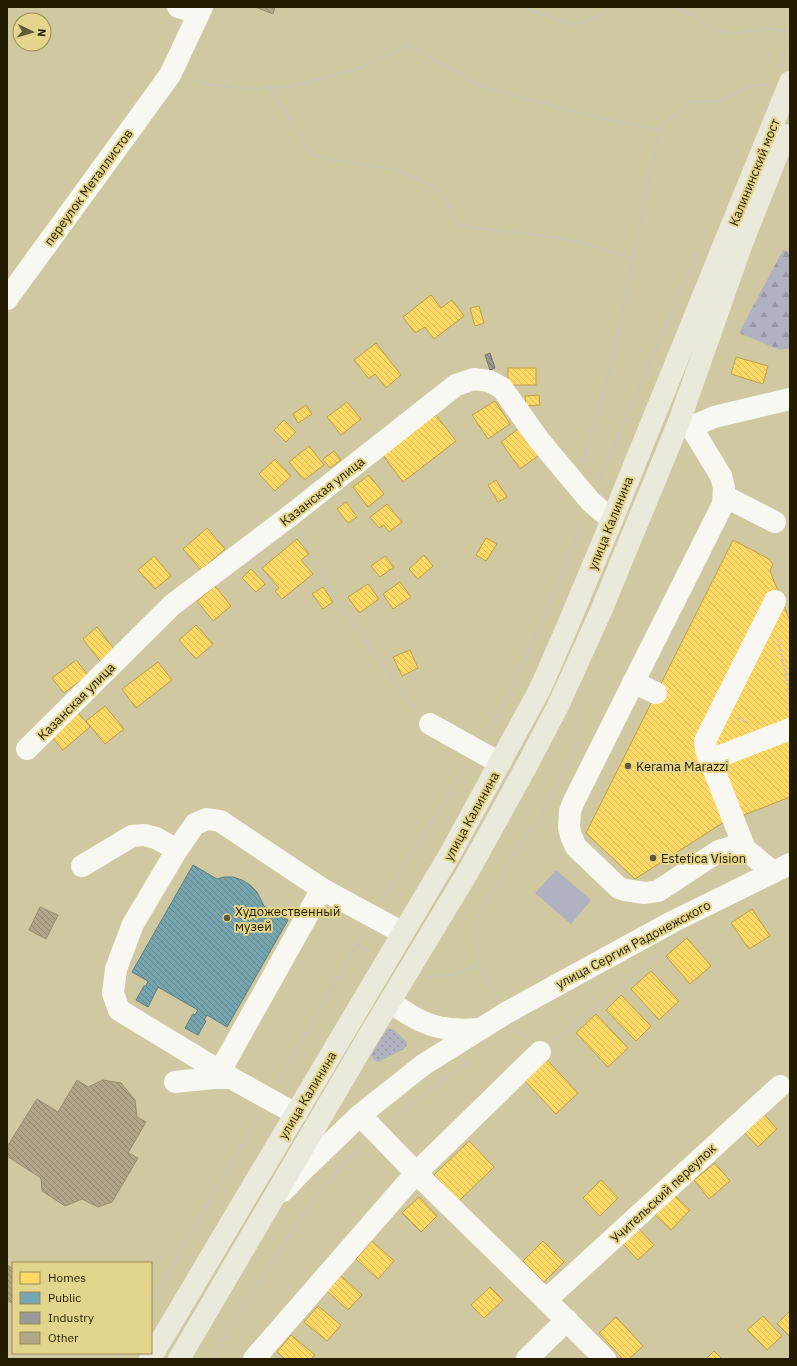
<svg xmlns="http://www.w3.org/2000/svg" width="797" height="1366" font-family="'IBM Plex Sans',sans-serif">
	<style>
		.grass { fill: url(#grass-dots) }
		.forest { fill: url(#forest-firs) }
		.garden { fill: #b1b2c1 }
		.homes { fill: url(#homes-back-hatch); stroke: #bda047 }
		.public { fill: url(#public-back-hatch); stroke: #5d7c7a }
		.industry { fill: url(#industry-back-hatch); stroke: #76746b }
		.building { fill: url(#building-back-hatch); stroke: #988d6e }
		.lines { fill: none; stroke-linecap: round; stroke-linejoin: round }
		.path { stroke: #c8c5ba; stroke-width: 2.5; stroke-dasharray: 3 2; stroke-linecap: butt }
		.minor { stroke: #f8f7f1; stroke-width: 22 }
		.major { stroke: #ebe8dc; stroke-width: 22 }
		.poi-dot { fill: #605838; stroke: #e4d58c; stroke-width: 1.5 }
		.labels { text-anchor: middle; stroke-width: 4; stroke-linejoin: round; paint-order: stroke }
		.street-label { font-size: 13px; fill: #231c00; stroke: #e4d58c }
		.poi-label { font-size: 13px; fill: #231c00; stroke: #e4d58c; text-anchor: start }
	</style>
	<defs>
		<pattern id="grass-dots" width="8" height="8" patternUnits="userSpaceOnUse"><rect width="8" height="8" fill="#b1b2c1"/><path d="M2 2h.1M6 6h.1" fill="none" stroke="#9898a4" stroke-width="1.8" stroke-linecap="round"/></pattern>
		<pattern id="forest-firs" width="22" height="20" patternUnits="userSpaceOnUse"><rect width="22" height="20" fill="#b1b2c1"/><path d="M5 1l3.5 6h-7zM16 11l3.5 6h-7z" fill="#9898a4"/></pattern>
		<pattern id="homes-back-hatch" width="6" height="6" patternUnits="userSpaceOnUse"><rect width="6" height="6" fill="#ffd966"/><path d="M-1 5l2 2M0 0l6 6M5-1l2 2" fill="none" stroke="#daba57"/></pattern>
		<pattern id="public-back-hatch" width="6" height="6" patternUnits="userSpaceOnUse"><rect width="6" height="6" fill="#76a5af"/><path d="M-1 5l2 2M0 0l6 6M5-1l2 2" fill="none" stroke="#60868c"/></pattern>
		<pattern id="industry-back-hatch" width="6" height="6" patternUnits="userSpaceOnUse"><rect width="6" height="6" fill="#999"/><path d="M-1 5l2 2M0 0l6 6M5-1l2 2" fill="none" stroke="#7c7c7a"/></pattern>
		<pattern id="building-back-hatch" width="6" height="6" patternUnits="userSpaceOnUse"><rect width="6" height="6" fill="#b1a688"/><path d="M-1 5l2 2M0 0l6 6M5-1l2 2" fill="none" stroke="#90866d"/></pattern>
	</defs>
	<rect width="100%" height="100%" fill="#d0c8a0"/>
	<polygon class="grass" points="387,1029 393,1029 406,1041 407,1045 404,1049 378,1062 374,1060 371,1055"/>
	<polygon class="forest" points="783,250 790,252 790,348 780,350 739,333"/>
	<polygon class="garden" points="556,870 591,900 571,924 535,893"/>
	<g class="homes">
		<polygon points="431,295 441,308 452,300 464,316 434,339 425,327 415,333 403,317"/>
		<polygon points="479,306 484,323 475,326 470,308"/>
		<polygon points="376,343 401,375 386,388 375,374 369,379 354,360"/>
		<polygon points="736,357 768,366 763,384 731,374"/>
		<rect x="508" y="368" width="28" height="17"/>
		<polygon points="539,395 540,405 526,406 525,396"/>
		<polygon points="495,401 510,424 488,439 472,415"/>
		<polygon points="347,402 361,419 341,435 327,417"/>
		<polygon points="306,405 312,414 298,423 293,414"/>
		<polygon points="435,414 456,441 403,482 382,454"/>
		<polygon points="284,420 296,432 286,442 274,430"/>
		<polygon points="518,429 538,456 520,469 501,442"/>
		<polygon points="309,446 324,465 304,480 289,462"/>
		<polygon points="334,451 341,460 330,468 323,459"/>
		<polygon points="275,459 291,476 275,491 259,474"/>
		<polygon points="369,475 384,494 368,507 353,487"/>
		<polygon points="496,480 507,497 498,502 488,485"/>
		<polygon points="346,502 357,517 348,523 337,509"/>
		<polygon points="387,504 402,522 389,532 384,525 379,528 370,517"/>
		<polygon points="207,528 225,549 201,570 183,549"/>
		<polygon points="486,538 497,544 486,561 476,555"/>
		<polygon points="297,539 309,554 301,560 313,574 282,599 275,591 279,588 262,568"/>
		<polygon points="733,540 769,559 773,564 770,571 790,621 790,797 721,824 635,879 586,833"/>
		<polygon points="424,555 433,566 418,579 409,569"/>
		<polygon points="154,556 171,576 155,589 138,570"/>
		<polygon points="385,556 394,567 380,577 371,566"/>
		<polygon points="251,569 265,584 256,592 242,578"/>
		<polygon points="400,582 411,597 393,609 383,594"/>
		<polygon points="368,584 379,599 359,613 348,597"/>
		<polygon points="215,586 231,606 213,621 197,601"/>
		<polygon points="323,587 333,602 323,609 312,594"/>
		<polygon points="196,625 213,644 196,659 179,640"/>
		<polygon points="97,627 114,649 100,661 83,639"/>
		<polygon points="410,650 418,668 402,676 393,657"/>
		<polygon points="76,660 88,675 64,693 52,678"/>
		<polygon points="158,662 172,680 136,708 122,689"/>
		<polygon points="105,706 124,729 105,744 86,721"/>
		<polygon points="77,711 90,727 63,750 50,735"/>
		<polygon points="752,909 770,936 749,949 731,923"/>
		<polygon points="687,938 711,966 690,984 666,956"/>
		<polygon points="651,971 679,1001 659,1020 631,989"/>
		<polygon points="621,995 651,1026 636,1041 606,1010"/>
		<polygon points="596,1014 628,1048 608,1067 576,1033"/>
		<polygon points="547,1060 578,1093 556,1114 525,1081"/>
		<polygon points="763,1113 777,1129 758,1147 743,1131"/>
		<polygon points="469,1141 494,1167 459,1201 434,1175"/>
		<polygon points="715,1163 730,1181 709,1199 694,1180"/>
		<polygon points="601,1180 618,1198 600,1216 583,1198"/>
		<polygon points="674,1195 690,1210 671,1230 655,1215"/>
		<polygon points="419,1197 437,1216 421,1232 402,1213"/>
		<polygon points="638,1228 654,1245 638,1260 622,1243"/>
		<polygon points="372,1241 394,1261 378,1279 356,1259"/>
		<polygon points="543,1241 564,1262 544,1282 523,1261"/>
		<polygon points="341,1276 362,1295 348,1310 327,1291"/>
		<polygon points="490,1287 503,1300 484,1318 471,1305"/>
		<polygon points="318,1306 341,1325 327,1341 304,1322"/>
		<polygon points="790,1311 790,1337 777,1324"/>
		<polygon points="763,1316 782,1336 767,1350 747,1330"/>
		<polygon points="616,1317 643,1346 629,1359 623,1359 599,1333"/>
		<polygon points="291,1335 315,1355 311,1359 285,1359 277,1352"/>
		<polygon points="714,1351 722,1359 706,1359"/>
	</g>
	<polygon class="public" points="193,865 217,879 224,877 233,877 242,880 250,885 257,892 264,906 288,920 227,1027 207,1015 204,1020 206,1021 198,1035 185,1028 193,1014 195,1015 198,1010 158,987 148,1007 136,1000 144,986 146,986 148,981 132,972"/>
	<polygon class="industry" points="490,353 495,368 490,370 485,355"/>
	<g class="building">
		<polygon points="255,7 275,7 273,14"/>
		<polygon points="40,907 58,915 46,939 29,930"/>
		<polygon points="77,1080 88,1087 103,1080 121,1083 135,1100 137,1117 146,1122 128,1153 138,1158 112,1202 98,1207 82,1199 65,1206 42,1191 41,1178 7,1156 7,1147 37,1099 58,1112"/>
		<polygon points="7,1265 13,1269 13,1304 7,1300"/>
	</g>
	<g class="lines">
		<g class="path">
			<polyline points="523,7 570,24 580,23 604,13 609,7"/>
			<polyline points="677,7 714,30 730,33 773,29 790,32"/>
			<polyline points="779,66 790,38"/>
			<polyline points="190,79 208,84 250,89 293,86 357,69 409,45 485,88 604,119 659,129"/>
			<polyline points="270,88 311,154 329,159 397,170 436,187 461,226 562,238 591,245 633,259"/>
			<polyline points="583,461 612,364 659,129 690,102 720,101 751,86 768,84"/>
			<polyline points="599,480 699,250"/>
			<polyline points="300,533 336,599 407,699 417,710"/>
			<polyline points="778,639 789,690 789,711"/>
			<polyline points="738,718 748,723"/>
			<path d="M487,734C526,666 554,593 583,520"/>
			<polyline points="383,900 466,767"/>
			<polyline points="357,944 369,951"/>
			<polyline points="428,976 453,975 478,966"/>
			<polyline points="497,996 478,966 476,920 521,843 540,818 579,740 581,706"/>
			<polyline points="516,1029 526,1038"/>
			<polyline points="555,1040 664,951"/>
			<polyline points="278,1082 363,934"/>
			<polyline points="391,1119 471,1060"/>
			<polyline points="151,1302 259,1116"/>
			<polyline points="118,1359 122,1353"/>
			<polyline points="211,1359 274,1257 323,1187 362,1145"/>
		</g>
		<g class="minor">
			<polyline points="178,7 199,13"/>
			<polyline points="7,299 170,75 202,7"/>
			<polyline points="679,422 691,427 714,417 790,399"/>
			<polyline points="691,427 721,476 724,488 723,504 574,801 570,811 569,827 571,836 576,847 619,888 625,890 645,893 658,891 719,851 732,847 745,849 773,872"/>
			<polyline points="724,496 775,522"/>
			<polyline points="633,682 656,693"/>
			<polyline points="430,724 500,763"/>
			<polyline points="27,749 172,605 291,515 456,385 474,379 489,381 502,388 539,440 590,501 612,520"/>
			<polyline points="710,760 790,729"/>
			<polyline points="745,849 706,750 705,741 775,601"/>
			<polyline points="82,866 132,836 144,835 156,838 177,850"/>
			<path d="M390,1002C399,1008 409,1015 419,1020C437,1029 459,1031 479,1029"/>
			<polyline points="220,1071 322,889"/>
			<polyline points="175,1082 213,1078 231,1078"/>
			<polyline points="296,1114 231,1078 119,1010 113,993 116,969 133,924 177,850 195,824 207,819 220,821 322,889 403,933"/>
			<polyline points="360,1115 416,1173 546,1300 605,1359"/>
			<polyline points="283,1191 304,1169 360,1115 423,1065 506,1013 672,922 790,864"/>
			<polyline points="546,1300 780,1086"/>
			<polyline points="254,1359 416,1173 540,1052"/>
			<polyline points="527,1359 567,1320"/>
		</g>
		<g class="major">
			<polyline points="150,1359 450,854 540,689 565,632 612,520 790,82"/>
			<polyline points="179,1359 361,1049 468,872 526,767 558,706 601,611 679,422 741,246 785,135"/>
		</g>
	</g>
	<g class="poi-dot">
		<circle cx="628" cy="766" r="4"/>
		<circle cx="653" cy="858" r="4"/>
		<circle cx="227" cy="918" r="4"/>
	</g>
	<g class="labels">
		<g class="street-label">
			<text transform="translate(754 172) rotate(-68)" y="5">Калининский мост</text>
			<text transform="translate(88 187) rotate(-54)" y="5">переулок Металлистов</text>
			<text transform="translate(322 491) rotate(-38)" y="5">Казанская улица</text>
			<text transform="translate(610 523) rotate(-68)" y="5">улица Калинина</text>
			<text transform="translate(76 701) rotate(-45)" y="5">Казанская улица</text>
			<text transform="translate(471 816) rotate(-61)" y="5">улица Калинина</text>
			<text transform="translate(633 944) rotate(-28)" y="5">улица Сергия Радонежского</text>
			<text transform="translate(307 1095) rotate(-59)" y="5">улица Калинина</text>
			<text transform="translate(663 1193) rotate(-43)" y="5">Учительский переулок</text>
		</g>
		<g class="poi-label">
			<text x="636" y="771">Kerama Marazzi</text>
			<text x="661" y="863">Estetica Vision</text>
			<text x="235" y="916">Художественный<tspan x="235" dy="15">музей</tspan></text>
		</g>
	</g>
	<rect width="797" height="1366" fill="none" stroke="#231c00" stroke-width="16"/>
	<rect x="12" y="1262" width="140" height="92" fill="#e4d58c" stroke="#978b54"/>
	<rect x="20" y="1272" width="20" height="12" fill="#ffd966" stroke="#978b54"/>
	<text x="48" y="1282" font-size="12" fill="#231c00">Homes</text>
	<rect x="20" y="1292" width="20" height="12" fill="#76a5af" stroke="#978b54"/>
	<text x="48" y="1302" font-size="12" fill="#231c00">Public</text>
	<rect x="20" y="1312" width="20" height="12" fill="#999999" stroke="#978b54"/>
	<text x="48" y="1322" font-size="12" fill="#231c00">Industry</text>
	<rect x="20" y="1332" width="20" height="12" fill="#b1a688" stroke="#978b54"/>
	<text x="48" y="1342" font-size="12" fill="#231c00">Other</text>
	<g transform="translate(32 32) rotate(95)"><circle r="19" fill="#e4d58c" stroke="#978b54"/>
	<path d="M0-3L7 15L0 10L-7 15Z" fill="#605838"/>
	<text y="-6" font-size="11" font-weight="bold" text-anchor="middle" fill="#231c00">N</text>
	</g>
</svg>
